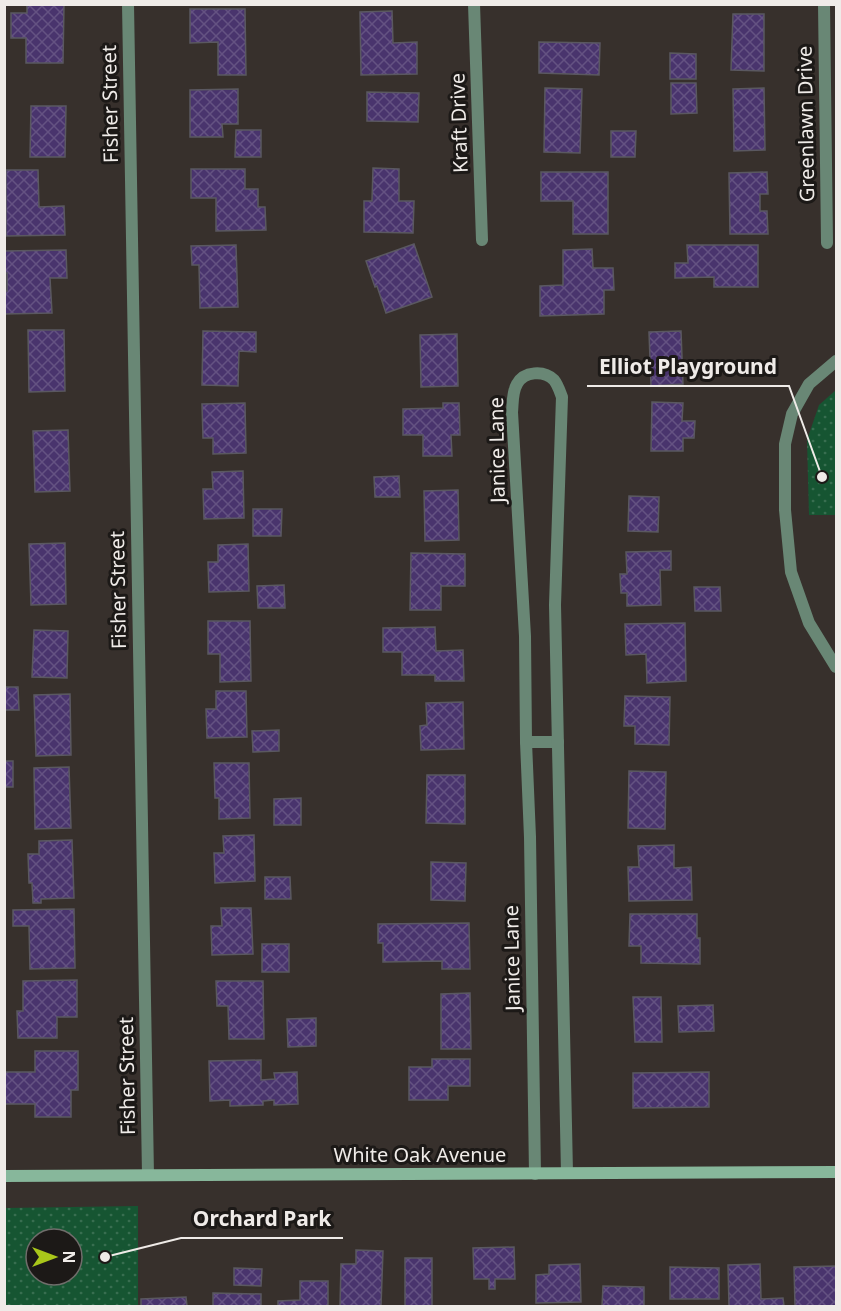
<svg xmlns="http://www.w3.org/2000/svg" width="841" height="1311" font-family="'Noto Sans',sans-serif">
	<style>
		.grass { fill: url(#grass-dots); fill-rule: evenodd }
		.building { fill: url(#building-cross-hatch); stroke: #5a5860; stroke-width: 1.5 }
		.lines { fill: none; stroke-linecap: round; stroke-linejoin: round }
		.lane { stroke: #698775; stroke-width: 12 }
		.street { stroke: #698775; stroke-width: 12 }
		.secondary { stroke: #87b79b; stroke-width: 12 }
		.labels { text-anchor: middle; stroke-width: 6; stroke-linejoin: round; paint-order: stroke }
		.street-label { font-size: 20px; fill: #efebe8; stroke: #1c1917 }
		.leader { fill: none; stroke: #efebe8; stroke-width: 2 }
		.callout-dot { fill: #efebe8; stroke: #1c1917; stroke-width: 2 }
		.callout-label { font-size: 21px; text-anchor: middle; font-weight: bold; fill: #efebe8; stroke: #1c1917; stroke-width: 6; stroke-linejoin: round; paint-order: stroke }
	</style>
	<defs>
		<pattern id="grass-dots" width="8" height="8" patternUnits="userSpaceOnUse" patternTransform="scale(1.5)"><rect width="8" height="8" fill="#165532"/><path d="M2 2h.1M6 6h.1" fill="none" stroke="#386e50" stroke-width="1.8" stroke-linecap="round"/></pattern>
		<pattern id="building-cross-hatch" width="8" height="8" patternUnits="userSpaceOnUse" patternTransform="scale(1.5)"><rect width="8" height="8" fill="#49346d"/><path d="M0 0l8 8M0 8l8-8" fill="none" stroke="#645282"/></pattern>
	</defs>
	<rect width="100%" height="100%" fill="#37302c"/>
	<g class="grass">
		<polygon points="836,390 836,515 809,515 807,440 819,405"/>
		<path d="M138,1206V1306H5V1208ZM36,1239H72V1275H36Z"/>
	</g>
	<g class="building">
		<polygon points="27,4 64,4 63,63 26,63 26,38 11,38 11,13 27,13"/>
		<polygon points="190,9 245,9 246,75 218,75 218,42 190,43"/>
		<polygon points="392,11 393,43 417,42 417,74 361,75 360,12"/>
		<polygon points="733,14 764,14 764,71 731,70"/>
		<polygon points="539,42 600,43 599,75 539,73"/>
		<polygon points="670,53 696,54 696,79 670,79"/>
		<polygon points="671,83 696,83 697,113 671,114"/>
		<polygon points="545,88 582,89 580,153 544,152"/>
		<polygon points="764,88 765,150 734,151 733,89"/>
		<polygon points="238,89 238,124 222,124 223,137 190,137 190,90"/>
		<polygon points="367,92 419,93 418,122 367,121"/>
		<polygon points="31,106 66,106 65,157 30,157"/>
		<polygon points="236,130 261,130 261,157 235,157"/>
		<polygon points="611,131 636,131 635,157 611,157"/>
		<polygon points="373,168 399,169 399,201 414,201 413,233 364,232 364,201 372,201"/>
		<polygon points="191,169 245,169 245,189 258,189 258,207 265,207 266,230 216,231 216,198 191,198"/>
		<polygon points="6,170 38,170 39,207 64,206 65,235 6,236"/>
		<polygon points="541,172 608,172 608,234 573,234 573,201 541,201"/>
		<polygon points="767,172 768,194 760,194 760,211 767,211 768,234 730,234 729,173"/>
		<polygon points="414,244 432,297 386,313 377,286 375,287 366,261"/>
		<polygon points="236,245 238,307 200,308 199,265 192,265 191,246"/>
		<polygon points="687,245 758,245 758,287 714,287 714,277 675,278 675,263 688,263"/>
		<polygon points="592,249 593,268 613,268 614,290 604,290 604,314 540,316 540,286 563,285 563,250"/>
		<polygon points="66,250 67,278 50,278 52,313 4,314 4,291 7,291 7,273 4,273 4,251"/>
		<polygon points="28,330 64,330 65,391 29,392"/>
		<polygon points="203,331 256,332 256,352 239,351 238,386 202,385"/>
		<polygon points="681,331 683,384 651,386 649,332"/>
		<polygon points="457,334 458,386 421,387 420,335"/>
		<polygon points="652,402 683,403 682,421 695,421 694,438 683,438 683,451 651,451"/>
		<polygon points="245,403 246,453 213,454 213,438 203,438 202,404"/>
		<polygon points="443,403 459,403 460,435 451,435 452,456 423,456 423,435 403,435 403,409 443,408"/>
		<polygon points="68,430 70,491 35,492 33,431"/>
		<polygon points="243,471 244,518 204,519 203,489 213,489 212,472"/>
		<polygon points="399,476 400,497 375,497 374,477"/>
		<polygon points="458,490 459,540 425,541 424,491"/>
		<polygon points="629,496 659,497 658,532 628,531"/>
		<polygon points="253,509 282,509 281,536 253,536"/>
		<polygon points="65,543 66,604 31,605 29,544"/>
		<polygon points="248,544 249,591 209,592 208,562 218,562 218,545"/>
		<polygon points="671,551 671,570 660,570 661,605 627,606 627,593 621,593 620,574 627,574 626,552"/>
		<polygon points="411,553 465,554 465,586 441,586 441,610 410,610"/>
		<polygon points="284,585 285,608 258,608 257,586"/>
		<polygon points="694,587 720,587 721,611 695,611"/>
		<polygon points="208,621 250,621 251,681 220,682 220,654 208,654"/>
		<polygon points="685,623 686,681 647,683 646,654 626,655 625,624"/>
		<polygon points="435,627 436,651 463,650 464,681 435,681 435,675 402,675 402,652 383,652 383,628"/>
		<polygon points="34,630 68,631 67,678 32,677"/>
		<polygon points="4,687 18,687 19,710 4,710"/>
		<polygon points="216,691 246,691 247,737 207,738 206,709 216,709"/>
		<polygon points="70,694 71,755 36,756 34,695"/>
		<polygon points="625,696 670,697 669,745 635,744 635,726 624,726"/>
		<polygon points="463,702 464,749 421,750 420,726 427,725 426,703"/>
		<polygon points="279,730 279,751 253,752 252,731"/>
		<rect x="4" y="761" width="9" height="26"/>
		<polygon points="214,763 249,763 250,818 219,819 219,798 215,798"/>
		<polygon points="69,767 71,828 35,829 34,768"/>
		<polygon points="629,771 666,772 665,829 628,828"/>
		<polygon points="427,775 465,775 465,824 426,823"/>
		<polygon points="301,798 301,825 274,825 274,799"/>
		<polygon points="254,835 255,881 215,883 214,853 224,853 223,836"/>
		<polygon points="72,840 74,898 41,899 41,903 33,903 32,883 29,883 28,854 39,854 39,841"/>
		<polygon points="674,845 674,868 691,867 692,900 629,901 628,867 639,867 638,846"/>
		<polygon points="431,862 466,863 465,901 431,900"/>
		<polygon points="265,877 290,877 291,899 265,899"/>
		<polygon points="221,908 251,908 253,954 212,955 211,926 222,926"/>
		<polygon points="74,909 75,968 30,969 29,926 13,926 13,910"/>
		<polygon points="630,914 697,914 697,938 700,938 700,964 641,963 641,946 629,946"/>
		<polygon points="469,923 470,969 442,969 442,961 383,962 383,943 378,943 378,924"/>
		<rect x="262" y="944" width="27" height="28"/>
		<polygon points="77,980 77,1017 57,1017 57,1038 18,1038 17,1011 23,1011 23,981"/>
		<polygon points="216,981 263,981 264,1039 229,1039 228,1006 217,1006"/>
		<polygon points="470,993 471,1049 441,1049 441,994"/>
		<polygon points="633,997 661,997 662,1042 635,1042"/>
		<polygon points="713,1005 714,1031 679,1032 678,1006"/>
		<polygon points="316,1018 316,1046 288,1047 287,1019"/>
		<polygon points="35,1051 78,1051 78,1090 71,1090 71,1117 35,1117 35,1104 4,1104 4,1072 35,1072"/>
		<polygon points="432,1059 470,1059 470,1086 448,1086 448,1100 409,1100 409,1067 432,1067"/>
		<polygon points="261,1060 261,1080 275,1079 274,1073 297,1072 298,1104 274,1105 274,1100 263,1101 263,1105 230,1106 230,1100 210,1101 209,1061"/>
		<polygon points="709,1072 709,1107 633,1108 633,1073"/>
		<polygon points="514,1247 515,1279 495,1279 495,1289 489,1289 489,1279 474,1279 473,1248"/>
		<polygon points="356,1250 383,1251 381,1306 340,1306 341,1264 356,1264"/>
		<rect x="405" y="1258" width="27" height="48"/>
		<polygon points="580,1264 581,1302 536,1303 536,1275 549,1274 549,1265"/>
		<polygon points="760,1264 761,1299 783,1298 784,1306 729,1306 728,1265"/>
		<polygon points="836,1266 836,1306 795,1306 794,1267"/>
		<polygon points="670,1267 719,1268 719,1299 670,1299"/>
		<polygon points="234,1268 262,1269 261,1286 234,1285"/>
		<polygon points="300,1281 328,1281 328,1306 278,1306 278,1301 300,1300"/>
		<polygon points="603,1286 644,1287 644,1306 602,1306"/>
		<polygon points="213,1293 261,1294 261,1306 213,1306"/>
		<polygon points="186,1297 187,1306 141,1306 141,1299"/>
	</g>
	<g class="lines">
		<g class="lane">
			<polyline points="836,361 809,384 792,414 785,444 785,510 791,572 809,623 836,667"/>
			<polyline points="526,742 558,742"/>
		</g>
		<g class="street">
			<polyline points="128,4 148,1175"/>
			<polyline points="474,4 482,240"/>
			<polyline points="824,4 827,243"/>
			<path d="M535,1174L530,837L526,742L525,636L512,412C513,403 512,392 517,384C524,371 544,370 554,380C558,385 560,392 562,397L555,605L567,1173"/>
		</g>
		<polyline class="secondary" points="4,1176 836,1172"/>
	</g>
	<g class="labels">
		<g class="street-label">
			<text transform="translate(110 104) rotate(-91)" y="7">Fisher Street</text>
			<text transform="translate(459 123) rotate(-92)" y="7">Kraft Drive</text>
			<text transform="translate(806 124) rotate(-91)" y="7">Greenlawn Drive</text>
			<text transform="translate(497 450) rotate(-91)" y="7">Janice Lane</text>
			<text transform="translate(118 590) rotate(-91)" y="7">Fisher Street</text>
			<text transform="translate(512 958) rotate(-91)" y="7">Janice Lane</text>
			<text transform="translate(127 1076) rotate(-91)" y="7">Fisher Street</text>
			<text x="420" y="1162">White Oak Avenue</text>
		</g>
	</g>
	<path class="leader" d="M822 477L789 386H587M105 1257L181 1238H343"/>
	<g class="callout-dot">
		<circle cx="822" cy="477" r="6"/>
		<circle cx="105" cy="1257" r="6"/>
	</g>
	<g class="callout-label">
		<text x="688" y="374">Elliot Playground</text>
		<text x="262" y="1226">Orchard Park</text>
	</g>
	<rect width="841" height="1311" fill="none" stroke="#efebe8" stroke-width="12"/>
	<g transform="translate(54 1257) rotate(90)"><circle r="28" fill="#1c1917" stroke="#706d6b" stroke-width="1.5"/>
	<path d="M0-4.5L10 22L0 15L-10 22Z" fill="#a9c71a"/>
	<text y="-9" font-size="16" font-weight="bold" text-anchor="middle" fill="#efebe8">N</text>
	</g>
</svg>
